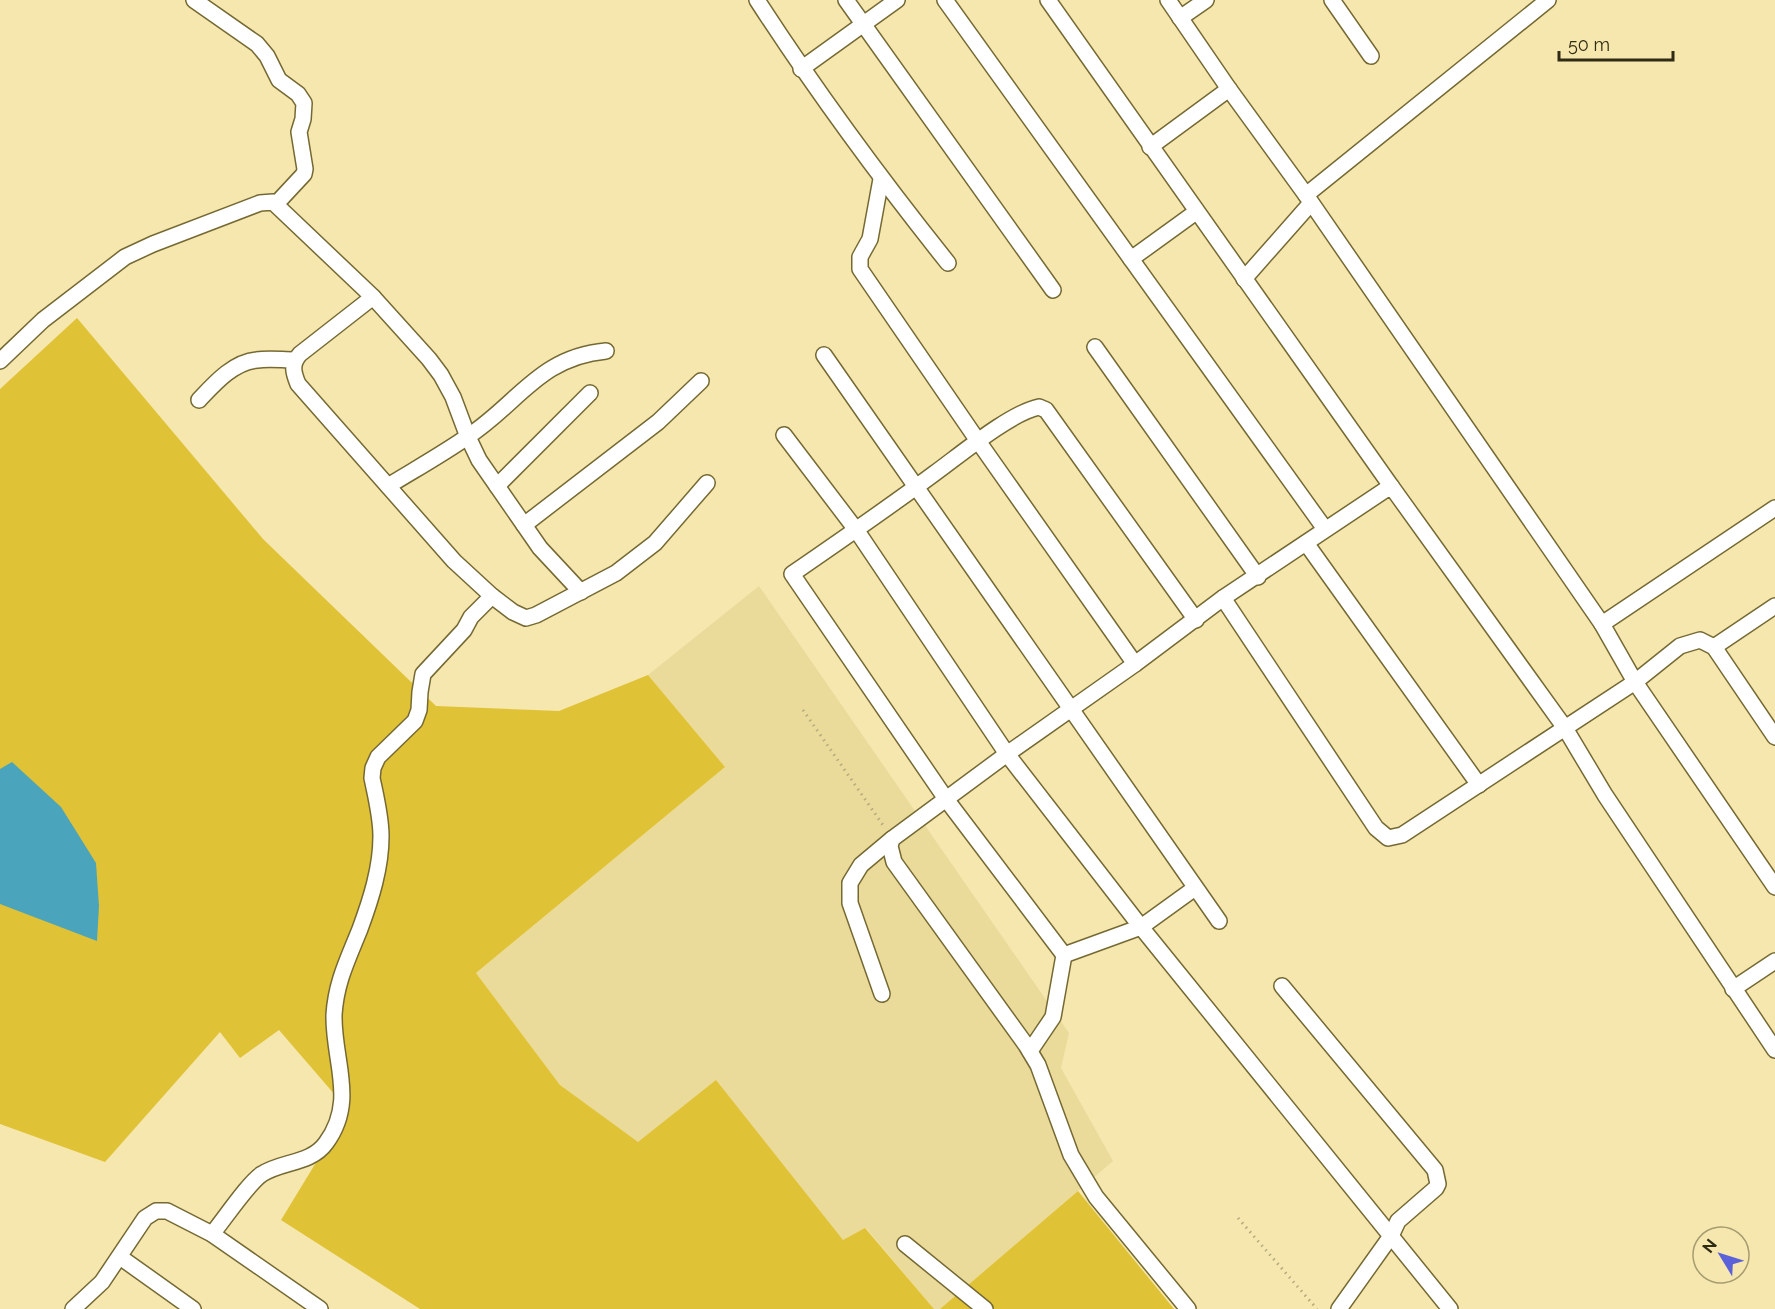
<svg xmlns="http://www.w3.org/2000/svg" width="1775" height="1309" font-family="Raleway,sans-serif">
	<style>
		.built { fill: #ebdb9a }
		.green { fill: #e0c237 }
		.water { fill: #4aa4bb }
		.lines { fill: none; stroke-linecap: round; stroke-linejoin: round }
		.minor-casing { stroke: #756933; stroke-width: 18 }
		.path { stroke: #b6ab7d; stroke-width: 3; stroke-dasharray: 1.5 4.5; stroke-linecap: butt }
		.minor { stroke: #fff; stroke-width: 15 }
	</style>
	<rect width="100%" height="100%" fill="#f5e7ae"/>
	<polygon class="built" points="759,586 1069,1033 1061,1068 1113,1161 940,1309 934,1309 866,1228 843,1241 716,1081 638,1143 560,1085 476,973 725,767 648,675"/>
	<g class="green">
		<polygon points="77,318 263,539 436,706 559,711 648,675 725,767 476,973 560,1085 638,1142 716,1080 843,1240 865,1228 934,1309 420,1309 281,1220 348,1110 279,1030 240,1058 220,1032 105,1162 0,1124 0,389"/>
		<polygon points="1078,1191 1174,1309 940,1309"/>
	</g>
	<polygon class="water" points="12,762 61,807 96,863 99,906 97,941 0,904 0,769"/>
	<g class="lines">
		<g class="minor-casing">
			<g id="minor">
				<polyline points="194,0 257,44 267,56 279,80 298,94 304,103 303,119 299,132 305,169 304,174 277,203"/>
				<path d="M757,0C816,91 880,178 948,263"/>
				<polyline points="846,0 1053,290"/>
				<polyline points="945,0 1325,529"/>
				<polyline points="1048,0 1391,486"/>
				<polyline points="1168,0 1229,89 1306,195 1602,624 1635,682 1775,887"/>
				<polyline points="1332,0 1371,56"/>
				<polyline points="1180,18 1206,0"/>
				<polyline points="801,69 897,0"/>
				<polyline points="1150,147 1229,89"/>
				<polyline points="881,179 870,239 860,257 860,269 978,441 1135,664"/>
				<polyline points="1306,195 1548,0"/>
				<polyline points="1131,259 1196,212"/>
				<polyline points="1244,279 1311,203"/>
				<path d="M373,297L300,354C291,364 293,372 298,384L454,561L492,596L513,612L526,618L536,615L616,573L655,543L707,483"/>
				<polyline points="1095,347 1258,577"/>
				<polyline points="824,355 1219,921"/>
				<polyline points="0,361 43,320 125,257 153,244 260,203 273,202 373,297 429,359 441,375 453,397 468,437 479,460 540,548 581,592"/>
				<path d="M199,400C214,384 233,362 257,360C269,358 282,360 295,360"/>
				<polyline points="784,435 857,531 1007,754 1141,927 1450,1309"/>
				<path d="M388,486C414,470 441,455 467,437C518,404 539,357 606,351"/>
				<polyline points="497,486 590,393"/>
				<polyline points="524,525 658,422 701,381"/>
				<polyline points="1306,543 1479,785"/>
				<polyline points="1223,598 1376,828 1388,838 1402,835 1635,682 1680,646 1700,640 1714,647 1775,737"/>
				<polyline points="1602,624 1775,508"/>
				<polyline points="1714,647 1775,606"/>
				<polyline points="1064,955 1141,927 1195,888"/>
				<polyline points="1282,986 1435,1170 1438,1184 1436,1188 1398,1221 1391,1236 1339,1309"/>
				<polyline points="1733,989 1775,961"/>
				<polyline points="882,994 850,903 850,883 861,865 892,839"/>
				<path d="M1030,1051L1053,1017L1064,955L946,799L792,574C840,541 888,508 935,473C960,455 1010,413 1039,407L1046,410L1196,620"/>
				<path d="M212,1234C223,1221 249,1182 262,1174C282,1161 311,1164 326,1143C357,1101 333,1061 334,1015C336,982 348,959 360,929C371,899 381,868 381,836C381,817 376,797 372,778L373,768L378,757L415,721L419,710L420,692L423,674L464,630L471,617L492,596"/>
				<polyline points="905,1244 985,1309"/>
				<polyline points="120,1257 193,1309"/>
				<polyline points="73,1309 102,1282 145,1218 156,1211 167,1211 212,1234 320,1309"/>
				<polyline points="1188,1309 1096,1197 1071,1155 1038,1065 1026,1045 894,862 890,846 892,839 1007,754 1135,664 1223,598 1391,486 1565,728 1605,795 1775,1050"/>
			</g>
		</g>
		<g class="path">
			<polyline points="803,710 885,828"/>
			<polyline points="1238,1218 1317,1309"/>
		</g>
		<use href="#minor" class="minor"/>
	</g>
	<g transform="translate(1721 1255) rotate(308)"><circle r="28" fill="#f5e7ae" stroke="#a69c70" stroke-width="1.5"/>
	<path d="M0-4.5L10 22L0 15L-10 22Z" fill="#5b61d8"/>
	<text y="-9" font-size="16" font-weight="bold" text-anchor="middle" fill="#302b14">N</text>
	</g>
	<path d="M1559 51v9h114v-9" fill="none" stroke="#302b14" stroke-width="3"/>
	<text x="1568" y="51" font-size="18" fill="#302b14" stroke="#f5e7ae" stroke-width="4.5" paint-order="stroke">50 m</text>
</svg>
